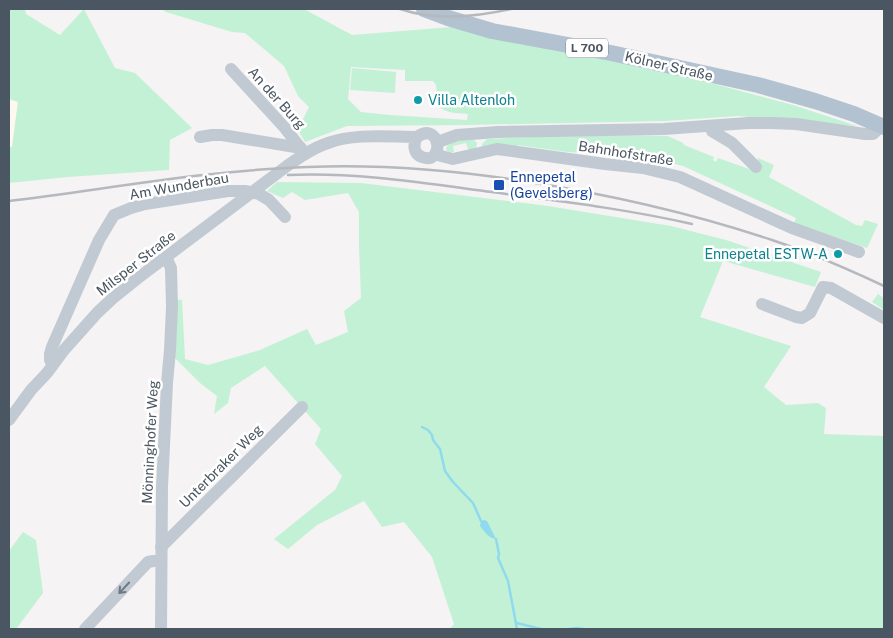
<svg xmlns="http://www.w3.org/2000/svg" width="893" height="638" font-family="'Public Sans',sans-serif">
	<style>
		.commercial { fill: #fdf9ef }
		.green { fill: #c3f1d5; fill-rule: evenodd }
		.water { fill: #90daee }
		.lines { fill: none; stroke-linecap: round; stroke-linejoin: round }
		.stream { stroke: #90daee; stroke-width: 2.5 }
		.minor { stroke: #c1cad2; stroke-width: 12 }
		.major { stroke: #b3c2d1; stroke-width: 16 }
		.rail { stroke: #b5b8bd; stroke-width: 2.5 }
		.oneway { stroke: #6e7983 }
		.culture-dot { fill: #0f9aa8; stroke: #fff; stroke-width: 2 }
		.transit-dot { fill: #1a4fb4; stroke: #fff; stroke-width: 2 }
		.labels { text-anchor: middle; stroke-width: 5; stroke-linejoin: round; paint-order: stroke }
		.shield { fill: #fff; stroke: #808990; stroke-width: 1 }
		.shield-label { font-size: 12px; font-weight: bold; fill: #4a5661 }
		.street-label { font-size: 14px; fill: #4a5661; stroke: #fff }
		.culture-label { font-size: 14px; fill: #0d838f; stroke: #fff; text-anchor: start }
		.transit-label { font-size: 14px; fill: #164399; stroke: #fff; text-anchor: start }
	</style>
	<rect width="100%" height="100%" fill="#f5f3f3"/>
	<polygon class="commercial" points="9,99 18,101 12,147 9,147"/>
	<g class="green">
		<polygon points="9,9 25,9 26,14 60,35 84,9 115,68 135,73 192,128 170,140 169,170 68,177 9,183 9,147 12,147 18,102 9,99"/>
		<path d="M162,9H304L352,35L452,27L658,69L793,105L857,126L738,116L665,121L466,125L347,126L305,142L298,130L309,107L298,96L284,66L245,33L232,32L166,12ZM351,67L405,70V81H433L436,85C437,90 436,97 437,102C441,114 458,113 468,114L467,120L390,115L361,112L348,99Z"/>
		<polygon points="352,68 396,72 395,93 350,90"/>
		<polygon points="577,135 668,136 683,143 684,145 714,157 713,160 716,162 718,158 755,171 758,158 774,165 769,177 856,225 862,226 865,220 878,224 867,248 794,223 796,218 683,166 643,156 567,152 518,145 517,147 482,147 482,144 487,139"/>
		<polygon points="462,139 473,139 477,143 476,149 470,150 468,149 466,143 453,146 454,152 449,152 446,150 447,146 452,143"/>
		<polygon points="277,182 361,183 548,206 671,226 726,240 821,272 815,287 723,261 700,317 791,346 764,387 786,405 818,403 826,408 824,434 884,436 884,629 450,629 454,624 432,557 404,522 382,527 364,501 317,525 288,549 274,539 335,490 342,476 315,444 321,429 265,366 231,388 228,403 214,414 217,396 200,383 173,356 172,299 182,300 185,359 208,365 260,350 307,329 316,345 348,332 344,311 361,298 359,246 359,212 348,193 305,200 292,192 283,198 267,191"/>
		<polygon points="878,294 884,298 884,310 872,302"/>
		<polygon points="23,532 36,540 43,593 16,629 9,629 9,551"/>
	</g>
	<path class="water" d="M484,520L487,521L496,539C488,538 484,531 480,526L481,521Z"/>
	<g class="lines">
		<g class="stream">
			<polyline points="422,427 428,430 432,435 433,440 440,449 445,471 453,482 473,503 481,521"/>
			<polyline points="496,539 499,554 498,558 508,581 517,629"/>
			<polyline points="517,623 541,629"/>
			<polyline points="568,629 577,628 583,629"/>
		</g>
		<g class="minor">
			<polyline points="231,69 285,128 305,154"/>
			<polyline points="711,126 712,131 732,143 756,167"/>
			<polyline points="200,137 212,135 222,135 301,148"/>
			<polyline points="438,142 457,135 497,132 664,129 748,123 772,123 796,124 865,134 873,134 881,126"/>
			<polyline points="436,152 441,156 453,159 497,149 605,164 643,168 680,177 792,228 859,252"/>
			<polyline points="762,304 796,317 802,318 810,313 823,287 831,288 884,318"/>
			<polyline points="53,364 50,360 50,354 52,347 99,240 114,215 131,208 145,204 228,191 246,191 259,194 269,200 285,217"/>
			<path d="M9,420L31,390L47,373L64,350L97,313L113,298L138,278L287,166C300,157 313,148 328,143C355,133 388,137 417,137C441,120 445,166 422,157C413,154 413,144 417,137"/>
			<polyline points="161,547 302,407"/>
			<polyline points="85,629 148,562 153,561 161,561"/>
			<polyline points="161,629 162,487 167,383 170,350 172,307 171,268 166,257"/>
		</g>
		<polyline class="major" points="424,9 448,18 492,31 611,53 758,85 815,101 854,114 884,127"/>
		<g class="rail">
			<path d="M400,9C436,21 474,17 511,9"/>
			<path d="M288,175C357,172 424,183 492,192C559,201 626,209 692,224"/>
			<path d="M9,201C108,189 208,170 308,167C380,164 452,170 523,181C607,194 691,213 772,240C811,253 848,269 884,286"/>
		</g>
	</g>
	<defs><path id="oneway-shaft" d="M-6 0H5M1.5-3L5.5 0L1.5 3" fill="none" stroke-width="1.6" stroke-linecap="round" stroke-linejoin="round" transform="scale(1.25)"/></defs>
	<use class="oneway" href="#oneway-shaft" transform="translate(124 588) rotate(133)"/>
	<g class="culture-dot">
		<circle cx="418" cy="100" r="5"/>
		<circle cx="838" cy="254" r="5"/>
	</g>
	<rect class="transit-dot" x="493" y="179" width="12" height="12" rx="2.5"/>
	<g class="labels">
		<rect class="shield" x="566" y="38.5" width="42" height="19" rx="4"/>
		<g class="shield-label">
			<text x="587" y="52">L 700</text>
		</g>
		<g class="street-label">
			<text transform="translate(669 66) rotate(13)" y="5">Kölner Straße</text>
			<text transform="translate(277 98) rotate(48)" y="5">An der Burg</text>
			<text transform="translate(626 153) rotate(9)" y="5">Bahnhofstraße</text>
			<text transform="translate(179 186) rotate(-10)" y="5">Am Wunderbau</text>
			<text transform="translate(136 263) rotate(-38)" y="5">Milsper Straße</text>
			<text transform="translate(150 442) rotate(-87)" y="5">Mönninghofer Weg</text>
			<text transform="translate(221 466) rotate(-45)" y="5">Unterbraker Weg</text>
		</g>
		<g class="culture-label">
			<text x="428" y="105">Villa Altenloh</text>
			<text x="828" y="259" text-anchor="end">Ennepetal ESTW-A</text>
		</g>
		<g class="transit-label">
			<text x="510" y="182">Ennepetal<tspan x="510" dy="16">(Gevelsberg)</tspan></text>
		</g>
	</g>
	<rect width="893" height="638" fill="none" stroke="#4a5661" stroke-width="20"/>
</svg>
